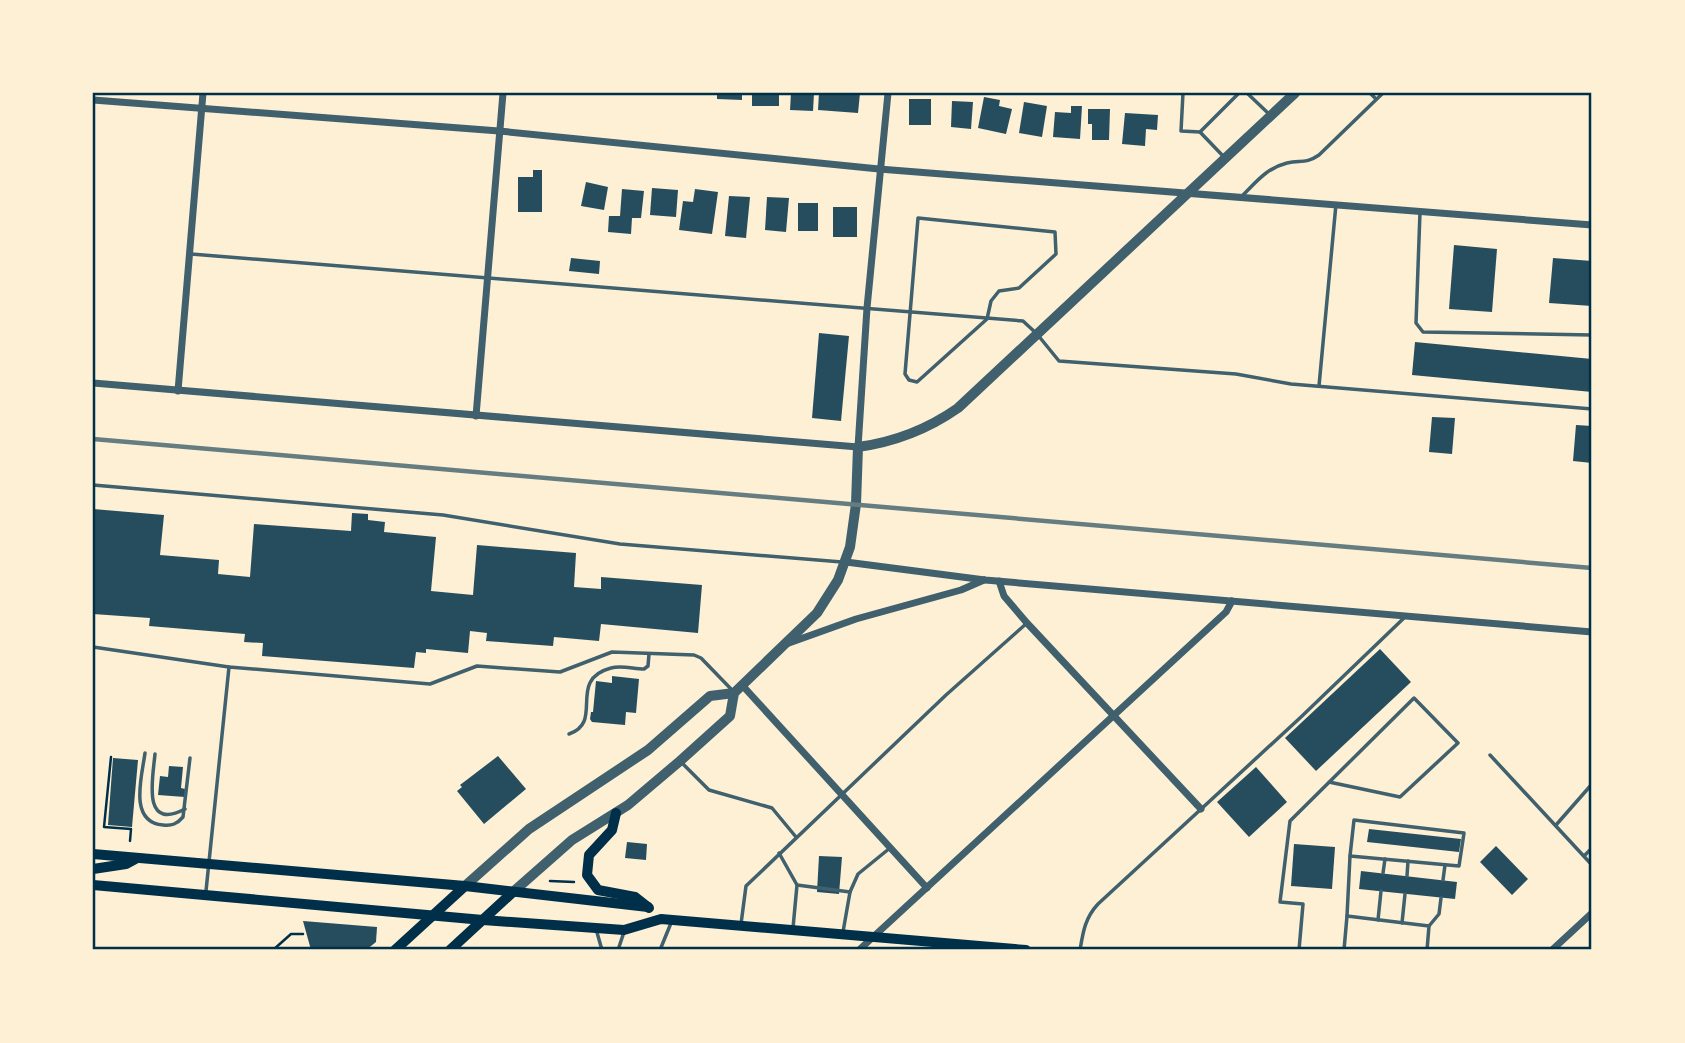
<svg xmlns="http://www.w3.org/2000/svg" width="1685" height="1043" font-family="'Nunito Sans',sans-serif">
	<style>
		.building { fill: #264d5e }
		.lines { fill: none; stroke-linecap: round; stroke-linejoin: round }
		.path { stroke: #003049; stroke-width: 2.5 }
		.service { stroke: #3f606c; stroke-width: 3.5 }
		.minor { stroke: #3f606c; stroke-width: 7 }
		.tertiary { stroke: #3f606c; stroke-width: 10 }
		.secondary { stroke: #003049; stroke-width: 10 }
		.rail { stroke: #657d81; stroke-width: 4.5 }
		.neatline { fill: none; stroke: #003049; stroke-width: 2.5 }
	</style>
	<rect width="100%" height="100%" fill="#fdf0d5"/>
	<g class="building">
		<polygon points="717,93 742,93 742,100 717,99"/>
		<rect x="752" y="93" width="27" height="13"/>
		<polygon points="791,93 814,93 813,111 790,110"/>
		<polygon points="819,93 860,93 858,113 818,110"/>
		<polygon points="984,97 1000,100 999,106 1012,109 1006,134 978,128"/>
		<rect x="909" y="99" width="22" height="26"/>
		<polygon points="952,101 973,102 971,129 951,127"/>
		<polygon points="1024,102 1047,106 1042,137 1019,133"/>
		<polygon points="1071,106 1082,106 1080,139 1053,137 1055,112 1071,113"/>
		<polygon points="1088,109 1110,109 1109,140 1092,140 1092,124 1088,124"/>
		<polygon points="1125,113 1158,115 1157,130 1146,129 1145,146 1122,144"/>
		<polygon points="533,170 542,170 542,212 518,212 518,177 533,177"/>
		<polygon points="586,182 608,187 604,210 581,206"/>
		<polygon points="652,188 678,190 676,217 650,215"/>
		<polygon points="622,189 644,191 641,218 632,218 631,234 608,232 609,216 620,216"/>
		<polygon points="695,189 718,192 712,234 679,230 683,201 693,202"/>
		<polygon points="729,196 750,197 746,238 725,236"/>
		<polygon points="767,197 789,198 786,232 765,230"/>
		<rect x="798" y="203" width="20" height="28"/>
		<rect x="833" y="207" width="24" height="30"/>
		<polygon points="1454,245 1497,249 1492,312 1449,309"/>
		<polygon points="571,258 600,261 599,274 569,271"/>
		<polygon points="1553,258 1592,261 1592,306 1549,303"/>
		<polygon points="819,333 849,336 841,421 812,418"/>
		<polygon points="1415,342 1592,359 1592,392 1412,375"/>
		<polygon points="1432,417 1455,418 1452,454 1429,452"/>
		<polygon points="1576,425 1592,426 1592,463 1573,461"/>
		<polygon points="93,509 164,515 160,555 219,560 218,574 250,577 254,524 351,531 352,513 368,514 368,520 385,522 384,532 436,537 431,591 473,595 477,545 576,553 574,587 601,589 601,577 702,585 698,633 601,624 599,641 554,637 553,646 486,641 487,633 470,631 468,653 426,649 426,653 416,652 414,668 262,656 263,643 244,642 245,634 149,626 150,618 93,614"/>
		<polygon points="1380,649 1411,682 1316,771 1285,738"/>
		<polygon points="612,676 639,679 636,713 626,712 625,725 592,722 590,719 591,712 593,712 596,681 612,683"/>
		<polygon points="498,756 526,789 484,824 457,791 462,787 460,785"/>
		<polygon points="113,758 138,760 132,827 108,825"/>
		<polygon points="169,766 183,767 181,788 185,789 185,797 158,795 160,776 168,777"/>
		<polygon points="1256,767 1287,802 1249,837 1217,802"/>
		<polygon points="1369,829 1461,839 1459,852 1367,842"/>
		<polygon points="627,842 647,844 646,860 625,858"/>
		<polygon points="1294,844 1335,847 1332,889 1291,886"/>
		<polygon points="1496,846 1528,879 1512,895 1480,862"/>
		<polygon points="819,856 842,857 839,894 817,892"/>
		<polygon points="1361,871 1457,882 1455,899 1359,889"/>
		<polygon points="303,921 377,927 376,942 366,950 311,950"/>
	</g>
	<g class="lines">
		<g class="path">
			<polyline points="111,757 104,827 131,829 130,841"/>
			<polyline points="550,881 574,882"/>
			<polyline points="273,950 291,934 303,934"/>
		</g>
		<g class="service">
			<polyline points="1183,93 1181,131 1200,132 1224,157"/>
			<polyline points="1247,93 1269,114"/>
			<polyline points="1370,93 1376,99"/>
			<polyline points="1200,132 1239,93"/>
			<path d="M1243,195C1257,181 1267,168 1287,163C1301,160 1306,164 1319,155L1383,93"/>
			<polyline points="1420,212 1416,323 1423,332 1592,335"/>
			<polygon points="918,218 1055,232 1056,254 1019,288 999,291 991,301 987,319 917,382 909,380 905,374"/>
			<polyline points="191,254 1023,321 1037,334 1059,361 1236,374 1291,384 1592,409"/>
			<polyline points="1319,386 1336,204"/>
			<polyline points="93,485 443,515 620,544 842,562"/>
			<polyline points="93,647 229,667 430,684 477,666 560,672 612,652 694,655 701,658 733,691"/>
			<path d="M569,734C605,722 566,680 611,668C621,665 634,669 644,669L648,666L649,654"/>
			<path d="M145,753C142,776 128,822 163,825C172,826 177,824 183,817L190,758"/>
			<path d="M155,754C153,777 141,832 185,809"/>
			<polyline points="1490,755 1592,865"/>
			<polyline points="682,763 709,790 772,808 796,837"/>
			<polygon points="1354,820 1464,833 1459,866 1350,856"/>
			<polyline points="1556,825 1592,784"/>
			<polyline points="779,853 797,885 850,892"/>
			<polyline points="1584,856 1592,848"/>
			<polyline points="1383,873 1385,859"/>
			<polyline points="1407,876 1408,861"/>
			<polyline points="1443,880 1445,865"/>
			<polyline points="206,891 229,667"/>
			<polyline points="1347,916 1350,856"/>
			<polyline points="1378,920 1381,891"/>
			<polyline points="1402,923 1405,894"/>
			<polyline points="741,924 746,886 946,695 1027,623"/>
			<polyline points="1429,926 1439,914 1441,898"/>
			<polyline points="793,928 797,885"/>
			<polyline points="596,929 602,950"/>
			<polyline points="843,932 850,892 858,874 890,848"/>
			<polyline points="618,950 624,932"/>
			<polyline points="660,950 671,923"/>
			<path d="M1080,950C1083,932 1085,918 1098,904L1301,717L1405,617"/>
			<polyline points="1299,950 1303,904 1280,902 1290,821 1414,698 1458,743 1400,797 1329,782"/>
			<polyline points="1344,950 1347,916 1429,926 1427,950"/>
		</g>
		<g class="minor">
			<polyline points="93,100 499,131 879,169 1592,225"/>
			<polyline points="93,383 858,447 867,308 888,93"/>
			<polyline points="178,391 203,93"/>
			<polyline points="476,416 503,93"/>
			<polyline points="846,562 985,580 1592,632"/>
			<polyline points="999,581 1004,596 1027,623 1201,809"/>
			<polyline points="789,643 856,619 961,590 984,580"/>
			<polyline points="742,685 927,888"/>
			<polyline points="859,950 1226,612 1232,601"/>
			<polyline points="1552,950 1592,913"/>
		</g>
		<g class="tertiary">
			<polyline points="465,886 529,829 648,750 710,696 734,693"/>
			<path d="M513,892L572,840L628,805L680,761L730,716L734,693L817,613L838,580L850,547L856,504L858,447C895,442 928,429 958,408L1295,93"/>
		</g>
		<g class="secondary">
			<polyline points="616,813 612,830 589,855 587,875 598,890 635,897 649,908"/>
			<polyline points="93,854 465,886 648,907"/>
			<polyline points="93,869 126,864 137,858"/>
			<polyline points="93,885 483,920 624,930 661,919 1026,950"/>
			<polyline points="395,950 465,886"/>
			<polyline points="450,950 513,892"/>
		</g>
		<polyline class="rail" points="93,439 1592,568"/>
	</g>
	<rect width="1685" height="1043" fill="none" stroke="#fdf0d5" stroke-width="189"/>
	<rect x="94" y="94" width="1496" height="854" class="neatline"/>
</svg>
